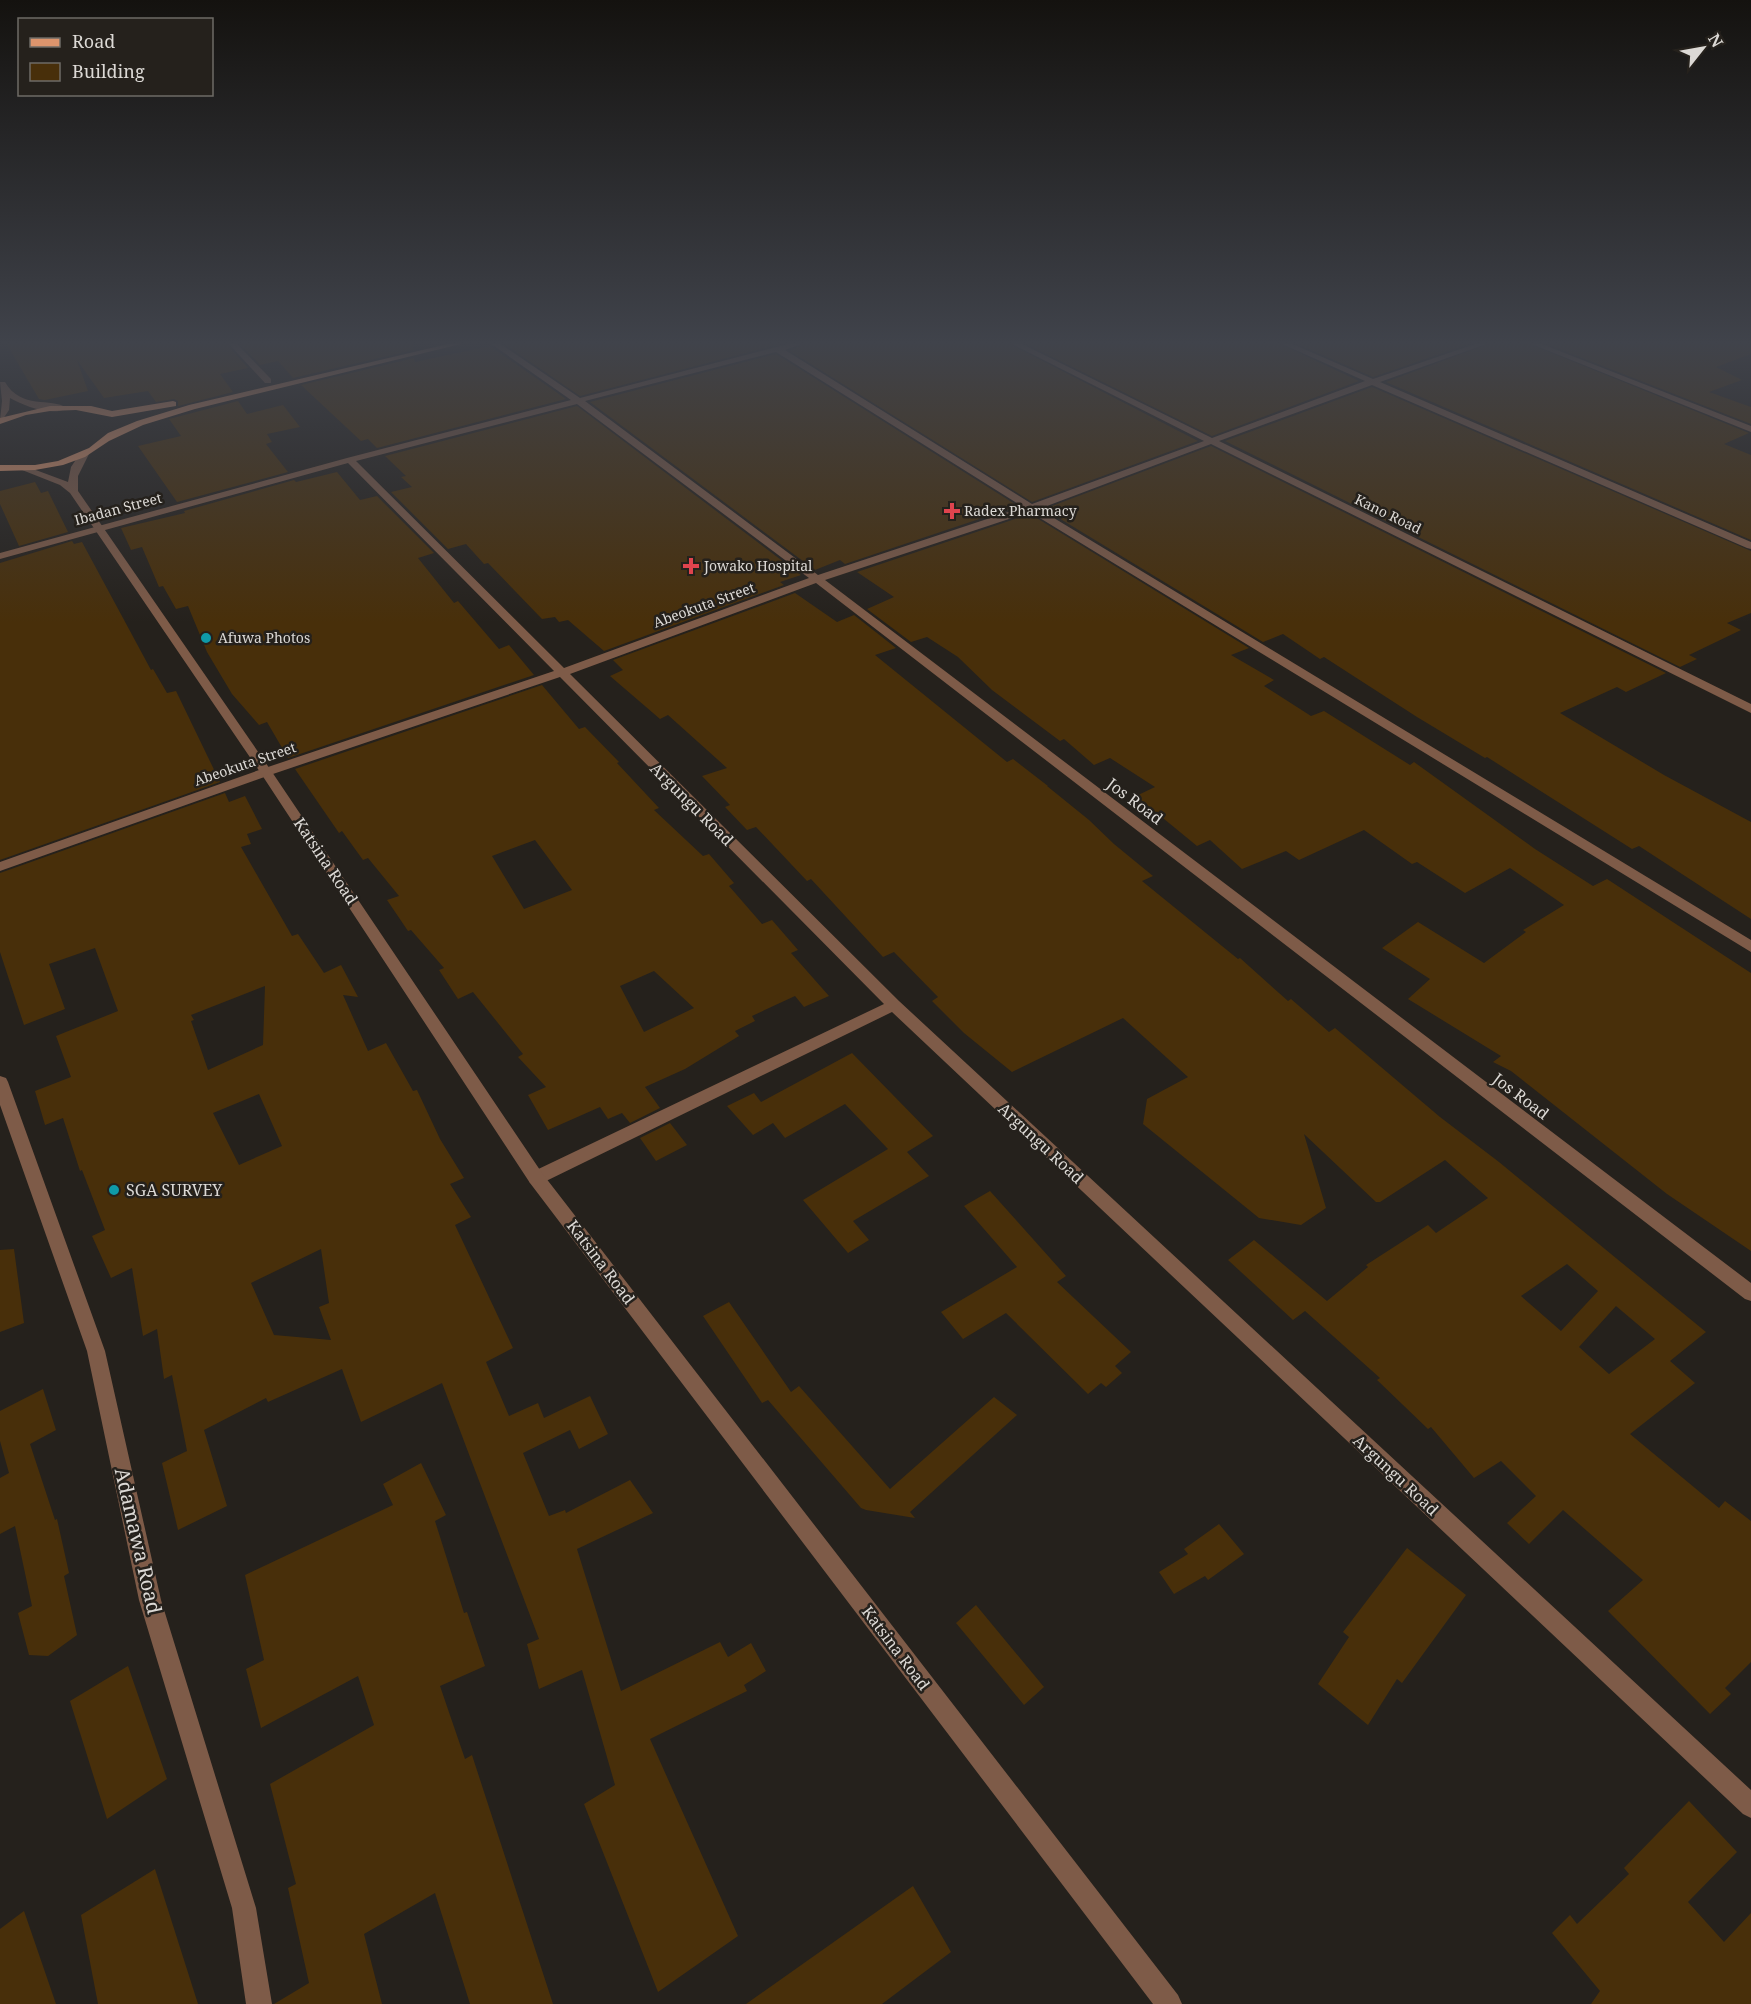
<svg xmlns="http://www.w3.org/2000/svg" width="1751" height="2004" font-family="'Noto Serif',serif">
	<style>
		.building { fill: #482f0a; fill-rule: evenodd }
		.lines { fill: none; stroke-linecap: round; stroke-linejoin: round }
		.minor { fill: #7e5b48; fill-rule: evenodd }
		.tertiary { fill: #7e5b48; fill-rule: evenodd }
		.primary { fill: #dc946c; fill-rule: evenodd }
		.health-dot { fill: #e0444e; stroke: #25211c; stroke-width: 2 }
		.culture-dot { fill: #0f9aa8; stroke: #25211c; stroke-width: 2 }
		.labels { text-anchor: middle; stroke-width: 5; stroke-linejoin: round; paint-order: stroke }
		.far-street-label { font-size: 14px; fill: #dcd9d5; stroke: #25211c }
		.far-poi-label { font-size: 14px; fill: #dcd9d5; stroke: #25211c; text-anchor: start }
		.street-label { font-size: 16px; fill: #dcd9d5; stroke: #25211c }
		.poi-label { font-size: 16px; fill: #dcd9d5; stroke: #25211c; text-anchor: start }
		.near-street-label { font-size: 20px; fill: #dcd9d5; stroke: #25211c }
	</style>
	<rect width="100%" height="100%" fill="#25211c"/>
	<g class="building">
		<polygon points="6,343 226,343 248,368 220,374 233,392 178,406 178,401 174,399 156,402 148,391 104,398 77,360 88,391 45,400 39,399"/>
		<polygon points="239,343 413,343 413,350 293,378 278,361 260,365"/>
		<polygon points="503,343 784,343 580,396"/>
		<polygon points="806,343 1008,343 1198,441 1032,502 790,351"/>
		<polygon points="1024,343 1278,343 1359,381 1212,436"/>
		<polygon points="1295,343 1472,343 1373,377"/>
		<polygon points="1491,343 1527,343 1749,433 1724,444 1751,455 1751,540 1386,382"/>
		<polygon points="1544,343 1751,343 1751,354 1716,367 1742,380 1709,392 1751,407 1751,424"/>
		<polygon points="490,346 566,399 377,448 368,439 361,441 301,385 414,358 415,362"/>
		<polygon points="776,354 1018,506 845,564 840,560 815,570 590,402"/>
		<polygon points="1372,387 1751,551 1751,613 1727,623 1741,630 1689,655 1697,659 1680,667 1225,441"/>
		<polygon points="238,401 247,414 283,405 300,427 267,434 272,442 266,444 288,472 177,502 138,446 181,436 169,419"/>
		<polygon points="577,406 801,575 780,582 784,585 604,651 568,620 559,622 555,617 542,619 488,563 484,564 466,544 448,549 391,492 412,487 401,477 406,476 385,456"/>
		<polygon points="1211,446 1666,673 1626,692 1617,687 1560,713 1664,775 1751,822 1751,919 1639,846 1632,849 1487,757 1485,758 1417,717 1324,657 1320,659 1283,634 1263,642 1044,509"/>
		<polygon points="337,472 360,500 377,496 434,553 418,558 454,603 458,601 499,649 509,645 534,675 288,758 267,722 259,725 232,694 207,652 188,606 176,609 163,586 159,587 142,547 131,550 121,528 185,513 184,511 294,480 296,482"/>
		<polygon points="35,482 41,493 48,491 68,532 19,546 0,504 0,491"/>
		<polygon points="1030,514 1249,648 1231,655 1274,680 1264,686 1311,716 1324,711 1410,765 1414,762 1535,849 1593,886 1607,879 1751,973 1751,1251 1667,1194 1511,1071 1493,1062 1501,1056 1408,999 1430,979 1382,948 1418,922 1484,963 1526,932 1523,930 1564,905 1510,868 1465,893 1417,862 1412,864 1364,830 1299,860 1286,851 1242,869 1210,840 1197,846 1136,796 1155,787 1110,758 1094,765 1064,739 1060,741 992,690 958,657 927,637 911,642 867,609 894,597 857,572"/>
		<polygon points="72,541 74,544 82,542 151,670 153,669 167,693 176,691 220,782 0,860 0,563"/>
		<path d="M795,593L837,622L854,615L896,648L875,655L1007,762L1013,759L1048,786H1047L1089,820L1114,844L1153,876L1142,881L1238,959L1240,958L1288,1001L1291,999L1329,1032L1335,1028L1440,1117L1499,1162L1706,1332L1670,1361L1695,1383L1630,1434L1719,1508L1725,1501L1751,1521V1662L1725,1688L1731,1694L1710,1714L1608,1611L1643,1580L1563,1510L1529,1544L1507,1523L1536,1496L1501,1461L1474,1478L1431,1427L1428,1429L1377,1380L1380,1378L1305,1311L1293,1320L1228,1260L1254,1240L1327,1301L1368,1267L1366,1265L1428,1225L1436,1233L1488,1198L1445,1160L1380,1202H1376L1304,1134L1326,1208L1301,1225L1259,1218L1143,1124L1147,1099L1188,1077L1123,1018L1012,1072L964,1033L932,1001L938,997L894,952L883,957L811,879L807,881L756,827L747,830L725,807L730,805L702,776L727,768L668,715L660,719L610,676L623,670L613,660ZM1567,1264L1598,1291L1561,1331L1521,1296ZM1616,1306L1655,1339L1609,1374L1579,1347Z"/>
		<path d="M542,685L579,729L585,727L619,762L617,763L659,808L654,810L703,856L709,854L734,883L729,886L762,924L772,920L798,950L791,953L829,996L804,1007L795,996L752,1016L755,1021L735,1031L739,1036L685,1069L645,1087L660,1108L630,1123L622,1113L608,1119L600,1107L548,1130L528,1095L546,1087L518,1057L523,1054L473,992L458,999L439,970L444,968L411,930L408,931L387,900L399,896L368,858L363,860L342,831L339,833L295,769ZM535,840L572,890L524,909L492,856ZM654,971L694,1008L644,1032L620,986Z"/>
		<path d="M225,793L229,802L245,796L262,829L247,834L251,844L241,847L292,936L298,934L324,973L341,965L358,997L343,995L368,1051L386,1043L413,1091L417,1090L440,1139L464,1178L450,1184L471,1217L455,1225L513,1348L486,1362L509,1416L538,1403L544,1418L590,1396L608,1434L579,1449L570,1430L523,1453L549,1516L565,1510L566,1513L630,1480L653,1513L577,1549L621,1691L720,1642L728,1657L751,1643L766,1671L744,1685L747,1691L650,1739L738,1936L658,1992L584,1804L615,1785L582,1670L539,1689L527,1644L539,1639L442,1383L361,1422L342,1369L268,1402L266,1398L204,1430L227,1506L178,1530L162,1463L187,1451L172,1375L164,1379L157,1329L143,1336L132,1268L111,1278L92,1236L105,1230L82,1170L80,1171L63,1118L45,1125L35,1091L71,1077L56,1036L118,1011L95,948L49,964L65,1009L24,1025L0,952V873ZM265,986L263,1045L208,1070L191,1021L194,1020L191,1015ZM259,1094L282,1146L239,1165L213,1113ZM321,1249L329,1303L319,1307L331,1340L274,1335L251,1283Z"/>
		<polygon points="852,1053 933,1136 907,1152 929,1176 853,1221 869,1240 848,1253 803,1200 888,1149 845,1104 785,1138 773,1123 753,1135 727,1106 754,1093 761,1102"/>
		<polygon points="670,1123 687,1145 656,1161 640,1138"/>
		<polygon points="990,1191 1066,1276 1057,1282 1131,1352 1115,1366 1122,1373 1106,1387 1101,1383 1088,1394 1006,1313 963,1339 941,1312 1017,1267 964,1206"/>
		<polygon points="14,1249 24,1323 0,1332 0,1250"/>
		<polygon points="729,1302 791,1392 799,1386 890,1489 994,1397 1017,1415 910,1512 915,1518 866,1510 861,1508 768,1400 762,1403 703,1316"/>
		<polygon points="43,1389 56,1430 30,1444 55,1520 57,1519 69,1573 64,1576 77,1635 48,1656 29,1655 18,1613 32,1606 15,1526 0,1534 0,1478 9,1473 0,1441 0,1411"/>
		<polygon points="421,1463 446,1515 435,1521 464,1613 467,1612 485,1666 440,1686 465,1759 472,1755 553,2004 470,2004 435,1893 364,1934 382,2004 274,2004 309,1983 288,1888 296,1884 270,1784 374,1725 358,1676 261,1728 246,1669 264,1660 245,1575 393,1505 383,1484"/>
		<polygon points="1219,1524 1244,1554 1208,1580 1205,1576 1174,1594 1159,1572 1188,1554 1184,1549"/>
		<polygon points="1407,1548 1466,1595 1402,1683 1397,1679 1368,1725 1318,1684 1349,1637 1343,1632"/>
		<polygon points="976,1605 1044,1687 1024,1705 956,1623"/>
		<polygon points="128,1666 167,1779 107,1819 70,1701"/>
		<polygon points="1689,1801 1737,1852 1688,1902 1724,1942 1751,1913 1751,2004 1591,2004 1600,1991 1552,1933 1570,1915 1577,1924 1629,1874 1624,1868"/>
		<polygon points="155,1869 198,2004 98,2004 81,1915"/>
		<polygon points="913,1886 951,1952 882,2004 746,2004"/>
		<polygon points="24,1911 56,2004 0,2004 0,1929"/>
	</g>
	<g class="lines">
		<g class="minor">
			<polygon points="228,343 236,343 271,379 271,383 265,383"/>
			<path d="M490,343H499L580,398L792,343H804L785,350L1032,504L1204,441L1010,343H1020L1212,438L1365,381L1280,343H1290L1373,379L1478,343H1489L1380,382L1751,542V549L1747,548L1372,385L1219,441L1751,704V713L1211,444L1039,509L1751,940V952L1030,512L825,580L1751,1283V1301L1745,1299L816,583L570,674L899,1001L1751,1790V1818L1743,1814L892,1012L542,1183L536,1185L530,1183L528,1178L530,1173L884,1004L560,677L270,775L0,871V862L262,769L554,671L348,463L0,559V553L347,458L571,400ZM776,352L1023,507L818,575L585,401ZM577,404L809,578L564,668L356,461Z"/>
			<polygon points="1529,343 1539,343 1751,426 1751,432"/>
			<path d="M0,382H5C21,410 51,397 67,408C53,417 24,406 10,398L9,410L3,419L0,420L2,401Z"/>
			<polygon points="0,1076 6,1078 8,1082 105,1351 161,1600 256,1908 272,2004 246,2004 232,1908 139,1600 87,1351 0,1105"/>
		</g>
		<polygon class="tertiary" points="81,452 89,454 78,476 78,491 272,772 542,1173 1178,1995 1182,2004 1153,2004 530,1183 260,772 70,493 60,485 17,468 25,466 68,482 71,467"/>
		<g class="primary">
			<polygon points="452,343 465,343 195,409 143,425 109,441 85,457 63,465 35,470 0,471 0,465 35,465 58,461 89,448 108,433 137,421 189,405"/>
			<polygon points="173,401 176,402 176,406 112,417 76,410 50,411 26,415 0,424 0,418 50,406 91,406 112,411"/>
		</g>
	</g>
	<linearGradient id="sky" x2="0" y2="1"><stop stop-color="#14120f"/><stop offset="0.55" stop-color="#40434b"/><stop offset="1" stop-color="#40434b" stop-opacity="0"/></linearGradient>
	<rect width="1751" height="623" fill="url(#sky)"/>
	<g class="health-dot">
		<path d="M949 502h6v6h6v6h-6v6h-6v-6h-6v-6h6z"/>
		<path d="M688 557h6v6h6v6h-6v6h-6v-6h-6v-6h6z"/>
	</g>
	<g class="culture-dot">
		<circle cx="206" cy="638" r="6"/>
		<circle cx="114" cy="1190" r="6"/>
	</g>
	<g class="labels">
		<g class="far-street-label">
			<text transform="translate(118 509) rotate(-15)" y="5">Ibadan Street</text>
			<text transform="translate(1388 514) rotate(26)" y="5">Kano Road</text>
			<text transform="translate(704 605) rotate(-20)" y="5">Abeokuta Street</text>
			<text transform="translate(245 764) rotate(-19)" y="5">Abeokuta Street</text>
		</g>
		<g class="far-poi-label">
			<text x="964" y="516">Radex Pharmacy</text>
			<text x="704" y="571">Jowako Hospital</text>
			<text x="218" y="643">Afuwa Photos</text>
		</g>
		<g class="street-label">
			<text transform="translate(1135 801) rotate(37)" y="6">Jos Road</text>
			<text transform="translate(692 804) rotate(45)" y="6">Argungu Road</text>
			<text transform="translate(326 861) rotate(56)" y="6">Katsina Road</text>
			<text transform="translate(1521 1096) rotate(37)" y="6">Jos Road</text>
			<text transform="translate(1041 1143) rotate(43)" y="6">Argungu Road</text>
			<text transform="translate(601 1262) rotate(53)" y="6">Katsina Road</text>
			<text transform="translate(1396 1475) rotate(43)" y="6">Argungu Road</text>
			<text transform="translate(896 1648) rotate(53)" y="6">Katsina Road</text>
		</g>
		<g class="poi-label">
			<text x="126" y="1196">SGA SURVEY</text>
		</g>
		<g class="near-street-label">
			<text transform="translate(138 1541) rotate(77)" y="7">Adamawa Road</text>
		</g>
	</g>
	<rect x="18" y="18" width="195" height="78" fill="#25211c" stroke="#6e6b66" stroke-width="1.5"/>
	<rect x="30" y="38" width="30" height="9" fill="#dc946c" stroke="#6e6b66" stroke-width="1.5"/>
	<text x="72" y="48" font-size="18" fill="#dcd9d5">Road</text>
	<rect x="30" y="63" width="30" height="18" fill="#482f0a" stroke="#6e6b66" stroke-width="1.5"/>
	<text x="72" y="78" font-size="18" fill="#dcd9d5">Building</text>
	<g transform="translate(1703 48) rotate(59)" stroke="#25211c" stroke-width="4.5" paint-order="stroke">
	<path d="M0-4.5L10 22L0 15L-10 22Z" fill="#dcd9d5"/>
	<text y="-9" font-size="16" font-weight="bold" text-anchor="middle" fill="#dcd9d5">N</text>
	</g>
</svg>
